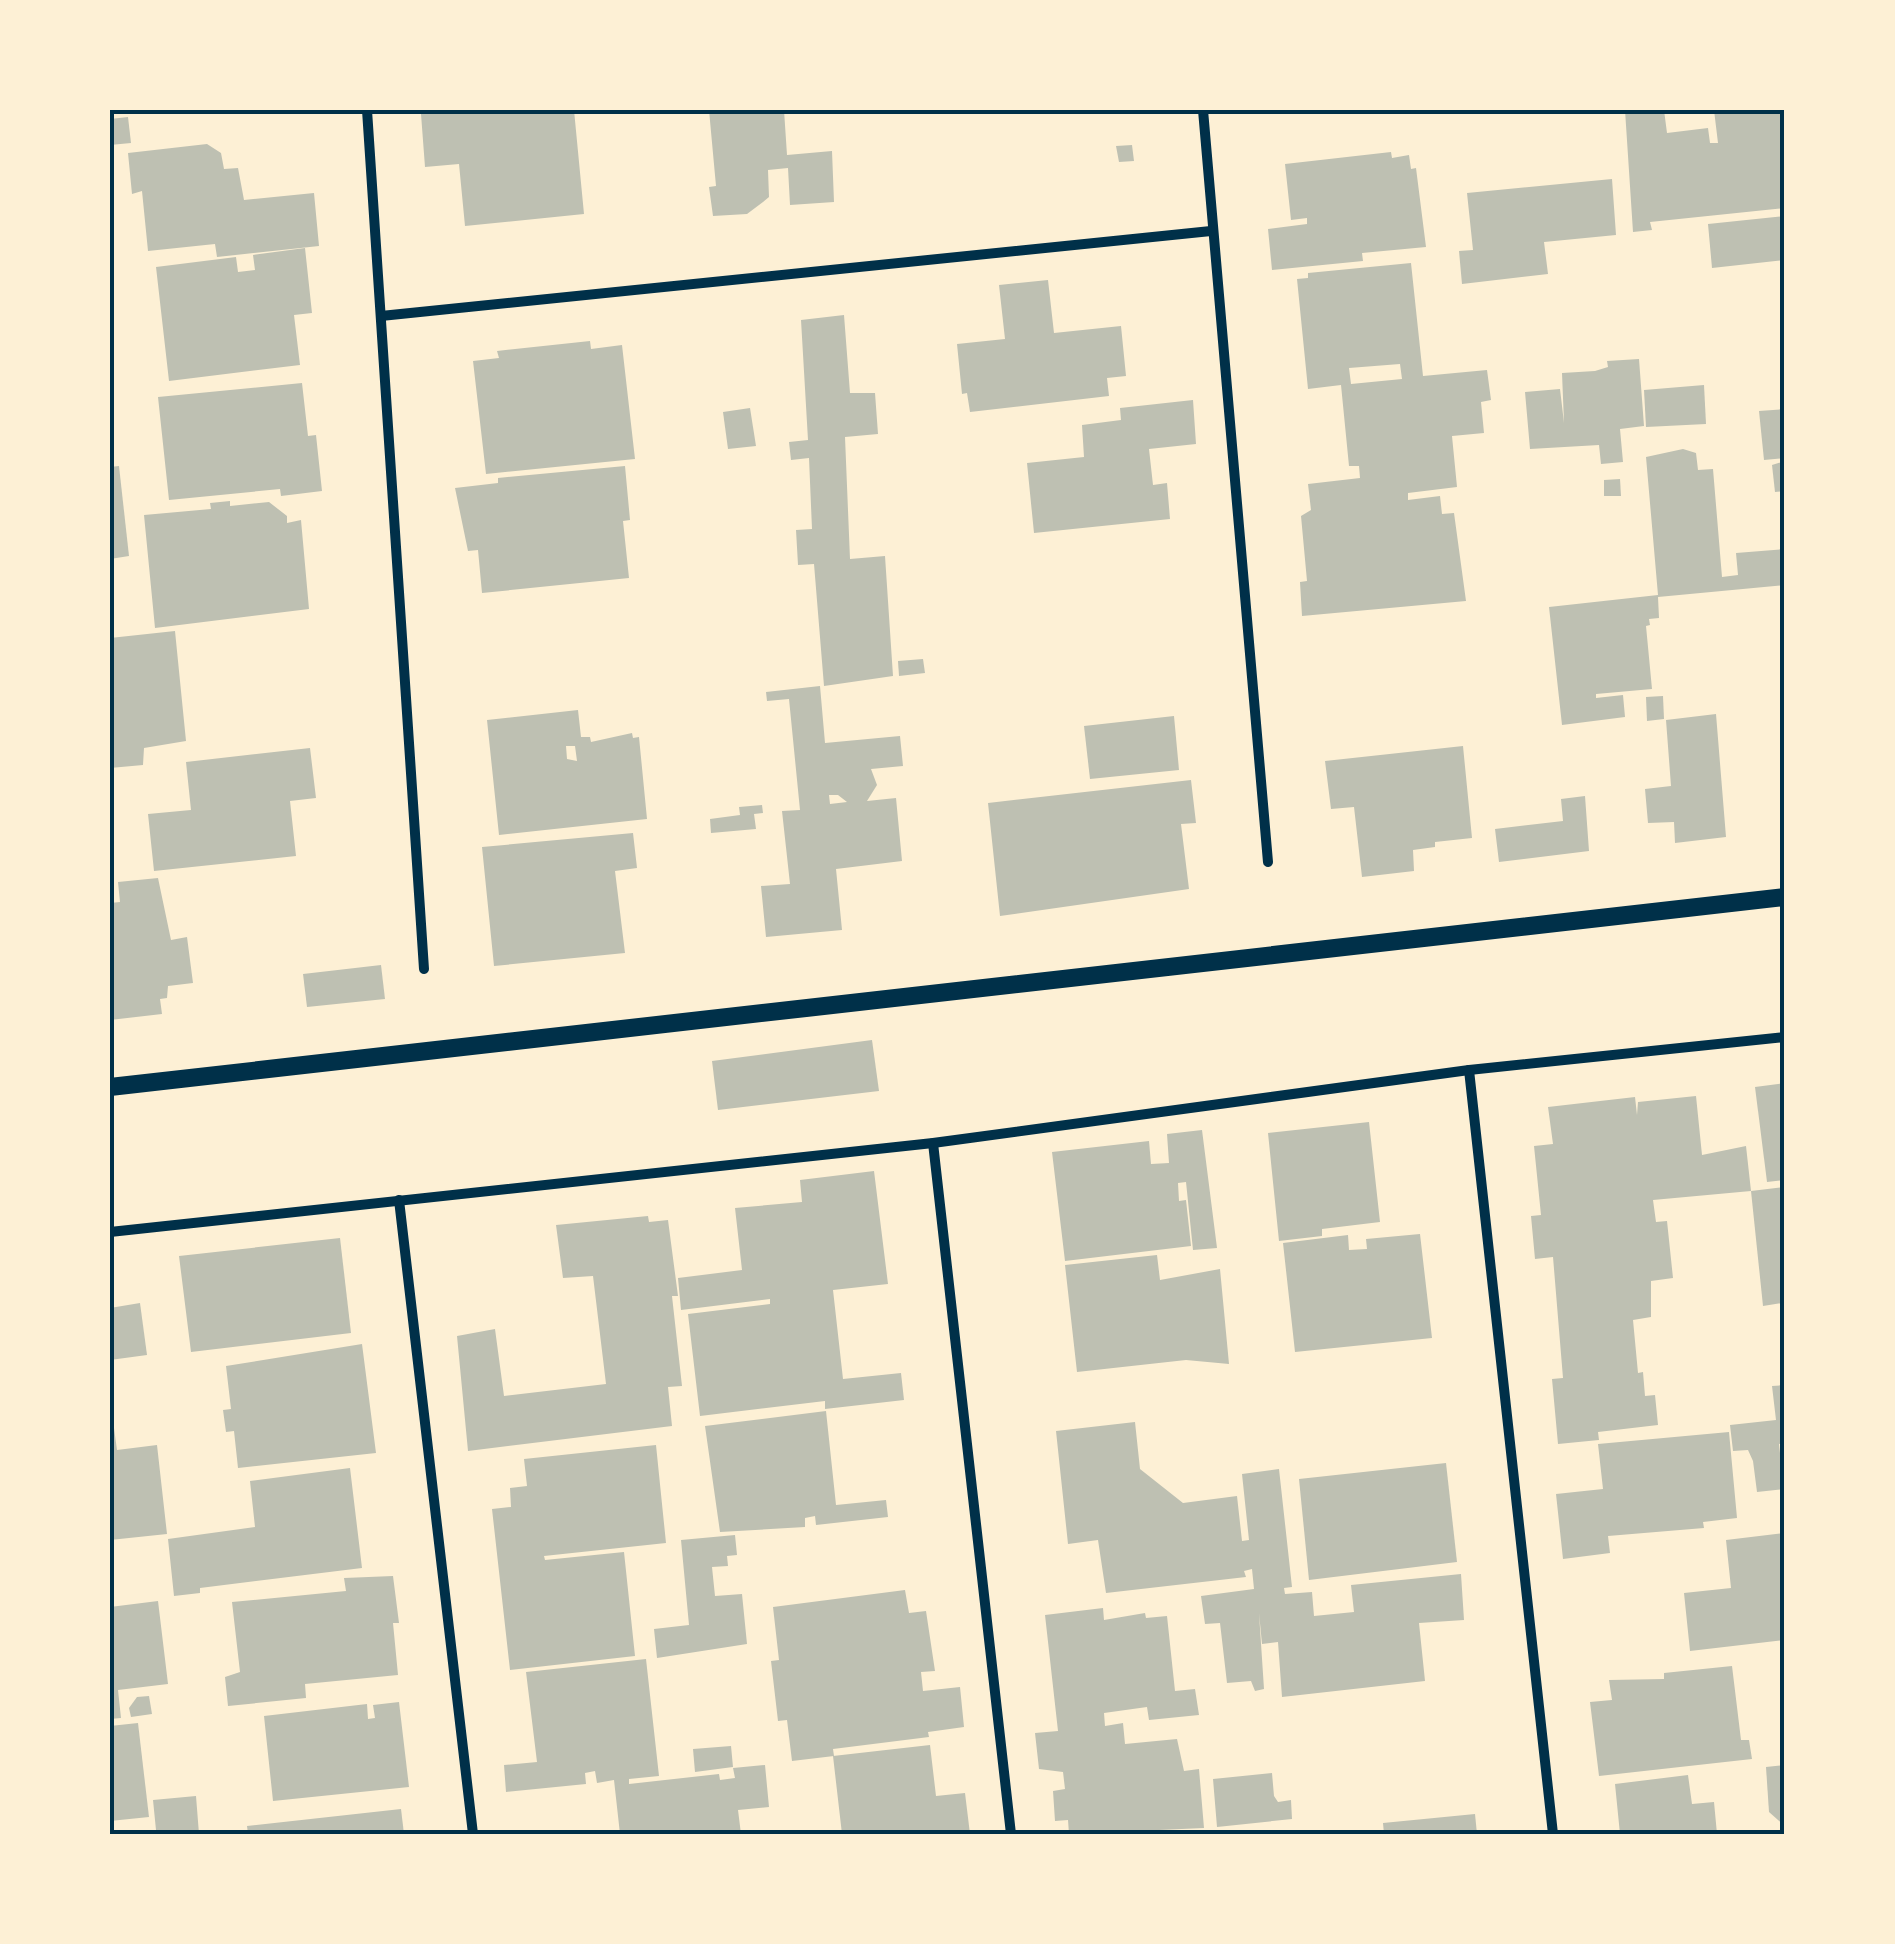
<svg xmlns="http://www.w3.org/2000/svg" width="1895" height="1944" font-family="'Golos Text',sans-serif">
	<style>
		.building { fill: #bec0b2; fill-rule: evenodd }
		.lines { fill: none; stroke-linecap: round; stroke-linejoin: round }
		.minor { stroke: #003049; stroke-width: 10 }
		.tertiary { stroke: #003049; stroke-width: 18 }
		.neatline { fill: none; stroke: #003049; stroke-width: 4 }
	</style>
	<rect width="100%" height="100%" fill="#fdf0d5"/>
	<g class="building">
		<polygon points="457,110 574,110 584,214 465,226 459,164 425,167 421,114"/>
		<polygon points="709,110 784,110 787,155 832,151 834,202 790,205 788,168 768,170 769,197 763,202 747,214 713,216 709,187 716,186"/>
		<polygon points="1625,110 1664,110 1667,133 1708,128 1710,143 1718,143 1714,110 1785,110 1785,208 1650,222 1652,230 1633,232"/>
		<polygon points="128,117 131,143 110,145 110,119"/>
		<polygon points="207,144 221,153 224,169 238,168 244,200 314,193 319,246 217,257 215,244 148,251 142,191 132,194 128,153"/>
		<polygon points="1132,145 1134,161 1119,162 1116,146"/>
		<polygon points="1391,152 1392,158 1409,155 1411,169 1416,168 1426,247 1362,253 1363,261 1272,270 1268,229 1307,224 1307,218 1291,220 1285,164"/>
		<polygon points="1612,179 1616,235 1544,242 1548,274 1462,284 1459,251 1473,250 1467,193"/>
		<polygon points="1785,216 1785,260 1712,268 1708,224"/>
		<polygon points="305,248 312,313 294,315 300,365 169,381 156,267 236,257 238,272 255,270 253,255"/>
		<path d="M1411,263L1423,376L1487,370L1491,400L1481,402L1484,433L1452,436L1457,487L1408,493V500L1440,496L1442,514L1454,513L1466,601L1302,616L1300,582L1307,581L1301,516L1311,510L1308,484L1360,478L1359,466H1349L1341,385L1308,389L1297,279L1308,278V273ZM1400,364L1402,379L1351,384L1349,368Z"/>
		<polygon points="1048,280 1054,333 1121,326 1126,376 1107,378 1109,396 970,412 967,393 962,394 957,344 1005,339 999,285"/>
		<polygon points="844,315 850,393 875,393 878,434 845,437 850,559 885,556 893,676 824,686 814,564 798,565 796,530 812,529 809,458 791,460 789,442 808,440 801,320"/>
		<polygon points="590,341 591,349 622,345 635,459 486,474 473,361 499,358 497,351"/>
		<polygon points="1639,359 1644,426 1620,429 1623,462 1601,464 1599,445 1530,449 1525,392 1560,389 1564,423 1562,373 1595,371 1608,367 1607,361"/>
		<polygon points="302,383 308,436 316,435 322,491 281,496 280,489 169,500 158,397"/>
		<polygon points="1704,385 1706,424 1646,427 1644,390"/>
		<polygon points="1193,400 1196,444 1149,449 1153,485 1167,483 1170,519 1034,533 1027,463 1084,457 1082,425 1121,420 1120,408"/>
		<polygon points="750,408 756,446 728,449 723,412"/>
		<polygon points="1785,409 1785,458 1764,460 1759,411"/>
		<polygon points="1683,449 1696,453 1698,470 1713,469 1722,577 1738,575 1736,553 1785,549 1785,585 1658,597 1659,618 1649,619 1650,625 1646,626 1652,689 1596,694 1596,698 1623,695 1625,717 1562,725 1549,607 1658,595 1646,457"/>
		<polygon points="1785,461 1785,491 1775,492 1772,465"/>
		<polygon points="119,466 129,556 110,559 110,467"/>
		<polygon points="625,466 630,520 623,521 629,578 482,593 478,550 468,551 455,488 498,483 498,478"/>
		<polygon points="1620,479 1621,496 1604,496 1604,480"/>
		<polygon points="230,501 230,506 269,502 287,516 287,523 301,520 309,609 155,628 144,515 211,509 210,503"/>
		<polygon points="175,631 186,741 144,748 143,765 110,768 110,638"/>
		<polygon points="923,659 925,673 899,676 898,661"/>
		<path d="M820,686L825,743L900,736L903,766L871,769L877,785L867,801L896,798L902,861L836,869L842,930L766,937L761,886L790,884L782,811L800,810L789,699L767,701L766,692ZM829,795H838L847,802L830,804Z"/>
		<polygon points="1663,696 1664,719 1647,721 1646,697"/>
		<path d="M578,710L581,737H590L591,742L632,733L633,738L639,737L647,819L499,835L487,720ZM566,746H575L577,761L567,759Z"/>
		<polygon points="1716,714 1726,837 1675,843 1674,822 1648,823 1645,789 1671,786 1666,720"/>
		<polygon points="1174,716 1179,770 1090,779 1084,726"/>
		<polygon points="1463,746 1472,838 1435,842 1435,847 1413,850 1414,871 1362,877 1354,807 1331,809 1325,761"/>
		<polygon points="310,748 316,798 290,801 296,856 154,871 148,814 191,810 186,762"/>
		<polygon points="1191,780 1196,823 1181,824 1189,889 1000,916 988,803"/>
		<polygon points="1585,796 1589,851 1499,862 1495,829 1563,821 1561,799"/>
		<polygon points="762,805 763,813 754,814 756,829 711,833 710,819 740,815 739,807"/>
		<polygon points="633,833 637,868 615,871 625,953 494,966 482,847"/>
		<polygon points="158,878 171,940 187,937 193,983 168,986 167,998 160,999 162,1014 110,1020 110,903 120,902 118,882"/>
		<polygon points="381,965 385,999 307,1007 303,974"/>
		<polygon points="872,1040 879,1091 718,1110 712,1061"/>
		<polygon points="1785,1083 1785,1180 1767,1182 1755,1087"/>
		<polygon points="1696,1096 1702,1155 1746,1146 1751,1191 1653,1200 1656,1222 1667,1221 1673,1278 1651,1281 1651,1317 1633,1320 1638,1373 1643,1372 1645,1396 1655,1395 1658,1425 1598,1432 1599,1440 1558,1444 1552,1379 1563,1378 1553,1257 1535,1259 1531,1216 1541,1215 1534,1146 1553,1144 1548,1107 1635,1097 1637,1115 1638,1102"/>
		<polygon points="1369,1122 1380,1222 1322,1229 1322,1236 1279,1241 1268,1133"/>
		<polygon points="1202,1130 1217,1248 1193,1250 1186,1182 1178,1183 1179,1201 1186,1200 1191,1246 1065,1261 1052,1152 1149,1141 1151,1164 1169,1163 1167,1134"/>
		<polygon points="874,1171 888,1284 833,1290 843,1379 901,1373 904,1400 825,1409 825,1401 700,1416 688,1314 770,1304 770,1299 681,1310 678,1278 742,1270 735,1208 802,1202 800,1180"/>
		<polygon points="1785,1187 1785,1295 1782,1303 1763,1306 1751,1191"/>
		<polygon points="648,1216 649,1222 668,1220 678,1296 672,1296 682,1386 668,1387 672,1426 468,1451 457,1336 495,1329 504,1396 606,1384 593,1276 563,1278 556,1225"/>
		<polygon points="1420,1234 1432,1338 1295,1352 1283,1243 1348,1235 1349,1250 1367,1249 1366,1239"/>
		<polygon points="340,1238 351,1333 191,1352 179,1256"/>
		<polygon points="1157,1255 1160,1280 1220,1269 1229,1364 1186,1360 1077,1372 1065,1265"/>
		<polygon points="140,1303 147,1355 110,1360 110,1308"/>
		<polygon points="362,1344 376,1453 238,1468 234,1431 226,1432 223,1410 231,1409 226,1366"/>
		<polygon points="1785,1385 1785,1443 1779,1444 1784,1489 1757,1492 1753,1461 1748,1450 1733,1451 1730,1425 1776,1420 1772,1386"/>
		<polygon points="826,1411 836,1505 886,1500 888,1517 816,1525 815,1516 805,1518 805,1527 720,1532 705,1426"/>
		<polygon points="1135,1422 1140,1469 1183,1503 1237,1496 1242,1541 1249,1540 1242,1474 1279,1469 1292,1587 1284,1588 1285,1594 1312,1592 1314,1616 1354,1612 1351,1585 1461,1574 1464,1620 1419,1623 1425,1681 1282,1697 1278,1642 1262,1644 1259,1613 1264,1689 1255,1691 1251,1681 1227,1683 1220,1623 1205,1624 1201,1596 1254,1589 1252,1569 1244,1571 1246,1577 1106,1593 1098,1540 1068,1544 1056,1431"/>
		<polygon points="110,1428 114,1428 117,1450 157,1445 167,1534 110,1540"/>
		<polygon points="1729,1432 1737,1518 1703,1522 1704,1528 1608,1536 1610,1553 1563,1559 1556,1494 1603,1489 1598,1444"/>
		<polygon points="656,1445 666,1543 544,1556 545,1560 624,1552 635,1656 510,1670 492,1509 511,1507 510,1488 527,1486 524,1459"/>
		<polygon points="1446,1463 1457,1562 1309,1580 1299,1479"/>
		<polygon points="350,1468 362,1568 200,1588 200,1593 174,1596 168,1539 255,1527 250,1481"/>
		<polygon points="1785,1533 1785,1640 1690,1651 1684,1593 1731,1588 1726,1540"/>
		<polygon points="735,1535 737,1555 727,1556 728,1566 712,1567 715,1596 742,1594 747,1644 657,1658 654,1629 689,1625 681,1540"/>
		<polygon points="393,1576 399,1623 393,1623 398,1675 305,1684 306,1698 228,1706 225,1677 240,1672 232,1602 346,1591 344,1578"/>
		<polygon points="905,1590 909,1613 926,1611 935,1671 921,1672 923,1691 960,1687 964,1727 928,1732 929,1737 833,1749 834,1756 792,1761 787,1720 778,1721 771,1661 779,1660 773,1607"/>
		<polygon points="158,1601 168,1684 118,1690 121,1718 110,1719 110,1607"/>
		<polygon points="1103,1608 1104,1620 1145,1613 1146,1618 1167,1616 1175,1691 1195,1689 1199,1715 1149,1720 1147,1707 1104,1713 1105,1726 1123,1723 1125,1744 1177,1739 1184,1771 1199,1769 1204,1828 1069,1834 1068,1820 1055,1821 1053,1791 1065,1789 1063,1772 1039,1769 1035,1733 1058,1731 1045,1615"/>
		<polygon points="646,1659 659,1776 629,1779 629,1784 719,1774 720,1780 735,1778 733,1768 765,1765 769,1807 738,1810 741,1834 620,1834 614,1780 597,1783 595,1771 585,1773 586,1784 506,1792 504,1765 537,1762 526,1672"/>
		<polygon points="1732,1666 1741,1740 1749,1740 1752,1759 1599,1776 1590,1702 1612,1700 1609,1680 1664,1679 1664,1673"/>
		<polygon points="149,1696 152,1714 131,1717 129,1708 137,1697"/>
		<polygon points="399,1702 409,1787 273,1801 264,1716 367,1704 368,1719 375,1718 373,1705"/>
		<polygon points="138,1723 149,1817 110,1821 110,1726"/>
		<polygon points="930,1745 936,1796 965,1793 970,1834 842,1834 833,1756"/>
		<polygon points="731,1746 733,1767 695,1772 693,1749"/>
		<polygon points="1785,1765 1785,1826 1769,1812 1766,1767"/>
		<polygon points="1272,1773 1274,1796 1278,1802 1291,1800 1292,1819 1217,1827 1213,1779"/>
		<polygon points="1688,1775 1692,1804 1714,1802 1717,1834 1620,1834 1615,1784"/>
		<polygon points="196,1796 199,1834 139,1834 156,1830 153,1800"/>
		<polygon points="401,1809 404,1834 248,1834 247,1826"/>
		<polygon points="1475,1814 1477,1834 1384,1834 1383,1823"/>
	</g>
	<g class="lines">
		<g class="minor">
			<polyline points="367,110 424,969"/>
			<polyline points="1203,110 1268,862"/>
			<polyline points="381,316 1211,231"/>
			<polyline points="1469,1070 1553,1834"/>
			<polyline points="933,1143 1011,1834"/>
			<polyline points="399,1200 473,1834"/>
			<polyline points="110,1232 933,1143 1469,1070 1785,1037"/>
		</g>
		<polyline class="tertiary" points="110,1087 1785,897"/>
	</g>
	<rect width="1895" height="1944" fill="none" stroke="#fdf0d5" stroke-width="225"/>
	<rect x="112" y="112" width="1670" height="1720" class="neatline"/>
</svg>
